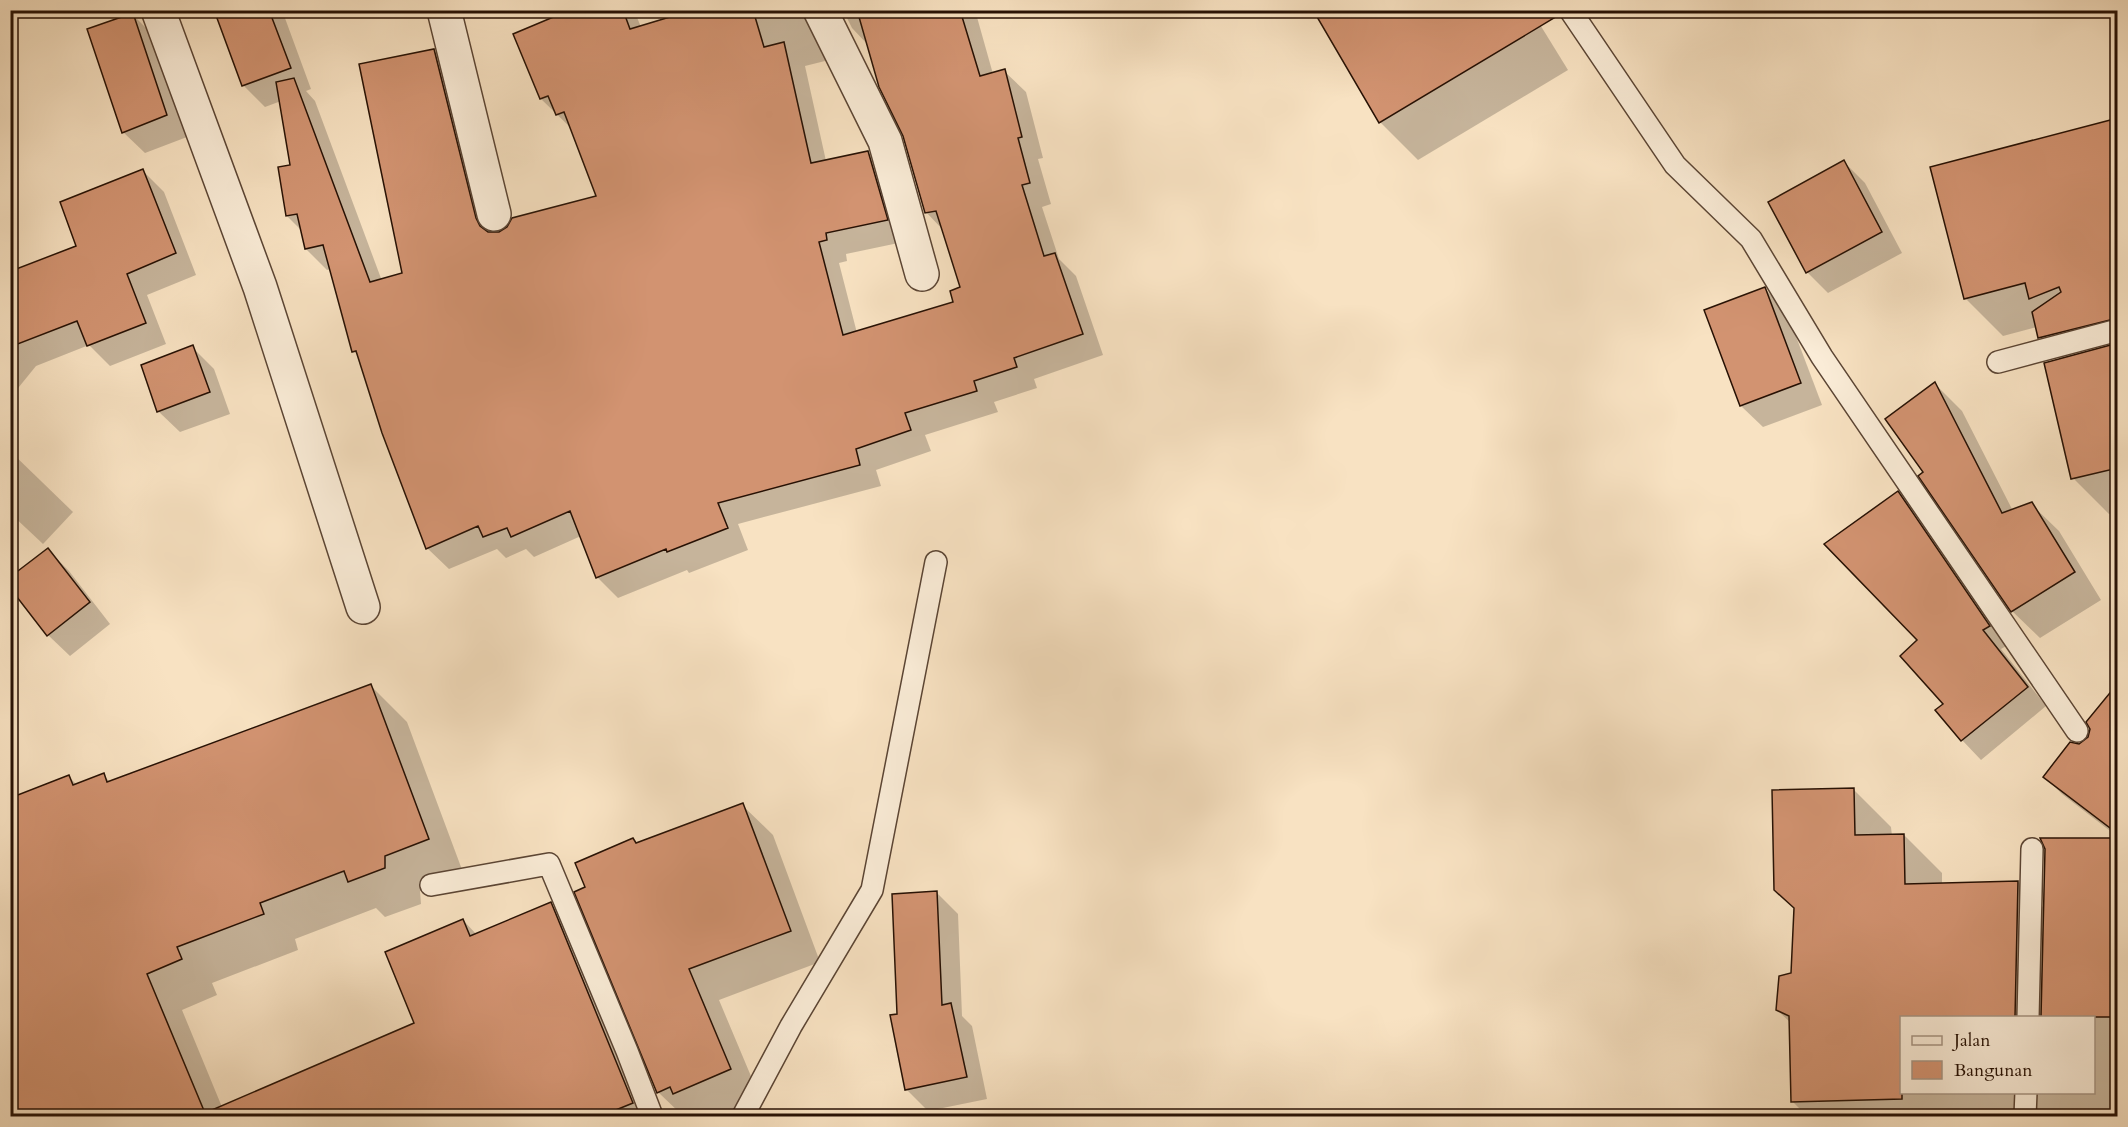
<svg xmlns="http://www.w3.org/2000/svg" width="2128" height="1127" font-family="Cardo,serif">
	<style>
		.shadow { fill: #0003; fill-rule: evenodd }
		.building { fill: #d29371; stroke: #271104; stroke-width: 1.5 }
		.lines { fill: none; stroke-linecap: round; stroke-linejoin: round }
		.service-casing { stroke: #5b4534; stroke-width: 24 }
		.minor-casing { stroke: #5b4534; stroke-width: 36 }
		.service { stroke: #faecd7; stroke-width: 21 }
		.minor { stroke: #faecd7; stroke-width: 33 }
	</style>
	<rect width="100%" height="100%" fill="#f8e2c2"/>
	<filter id="stains"><feTurbulence type="fractalNoise" baseFrequency=".00333" numOctaves="4"/><feColorMatrix values="0 0 0 0 .2 0 0 0 0 .09 0 0 0 0 .02 0 0 0 .5 -.17"/></filter>
	<radialGradient id="worn" r=".72"><stop offset=".6" stop-color="#630" stop-opacity="0"/><stop offset="1" stop-color="#630" stop-opacity=".3"/></radialGradient>
	<g class="shadow">
		<path d="M215,10H282L311,89L306,91L315,101L382,281L404,274L434,50L455,72L495,234L598,197L572,129L541,99L515,35L574,10H632L636,15L641,27L699,10H975L993,74L1004,71L1026,92L1043,158L1038,159L1051,204L1042,207L1059,259L1076,276L1103,355L1034,379L1037,388L994,402L998,412L925,435L931,451L876,470L881,486L738,524L748,550L689,573L687,570L618,598L597,577L581,536L534,557L526,549L506,558L497,549L449,569L427,548L359,356L354,351L331,269L327,270L306,249L302,231L287,216L292,166L281,101L265,107L244,86ZM844,12L852,28L869,46L904,135L926,212L944,231L962,288L955,303L857,333L839,263L847,261L846,254L908,241L889,173L868,152L826,161L805,66L833,59L834,14Z"/>
		<polygon points="1315,10 1531,10 1568,70 1418,160 1380,122"/>
		<polygon points="133,15 154,36 187,137 145,153 123,132"/>
		<polygon points="1844,162 1865,183 1902,253 1828,293 1807,272"/>
		<polygon points="1932,168 2118,310 2118,512 2109,514 2073,478 2062,360 2040,337 2037,327 2003,336 1965,298"/>
		<polygon points="143,171 164,192 196,275 147,295 166,344 110,366 89,345 36,366 10,398 10,264 17,270 78,247"/>
		<polygon points="1764,288 1786,310 1822,405 1763,427 1741,406 1706,311"/>
		<polygon points="192,347 214,369 230,414 180,432 158,411"/>
		<polygon points="1935,384 1962,411 2013,511 2031,504 2059,531 2101,600 2040,638 2012,611 1925,473"/>
		<polygon points="10,451 73,512 43,544 10,513"/>
		<polygon points="1898,493 1917,512 2008,645 2001,649 2046,706 1981,760 1962,740 1937,710 1945,704"/>
		<polygon points="48,550 69,571 110,624 70,656 48,635"/>
		<polygon points="371,686 407,722 464,875 420,891 421,904 385,917 376,908 295,939 298,950 212,983 217,995 182,1010 222,1107 416,1024 463,920 477,935 551,904 586,940 659,1116 10,1116 10,800 69,777 77,785 103,775 111,783"/>
		<polygon points="2118,696 2118,837 2062,794 2045,777 2090,738"/>
		<path d="M1853,789L1891,827L1892,836L1904,835L1942,873V885L2018,882L2045,909L2118,839V1116H1807L1792,1101L1791,1023L1777,1010L1793,974ZM1902,1018H2094V1092H1902Z"/>
		<polygon points="742,805 773,835 820,962 719,1000 761,1100 722,1116 683,1116 658,1092 587,888 633,839 638,844"/>
		<polygon points="937,893 958,914 962,1016 972,1026 987,1099 928,1111 907,1090 892,1016 899,1015"/>
	</g>
	<g class="building">
		<polygon points="214,10 269,10 291,68 242,86"/>
		<polygon points="570,10 623,10 630,29 693,10 753,10 764,47 784,42 811,163 868,151 888,220 826,233 827,240 819,242 843,335 953,302 950,291 960,287 936,211 925,213 903,136 879,87 857,10 960,10 980,76 1005,69 1022,137 1018,138 1030,183 1022,185 1044,256 1055,253 1083,334 1014,358 1017,367 974,381 977,391 905,413 911,430 856,449 860,465 718,503 728,528 667,552 666,549 596,578 570,511 511,537 507,528 483,537 478,526 426,549 382,433 356,351 352,352 323,245 305,249 297,214 286,216 278,167 290,165 276,82 294,78 370,282 402,273 359,64 434,49 476,218 480,226 488,232 499,232 507,227 512,218 596,196 564,112 556,115 548,96 540,99 513,34"/>
		<polygon points="1313,10 1557,10 1559,15 1379,123"/>
		<polygon points="133,13 167,115 122,133 87,29"/>
		<polygon points="2118,118 2118,318 2038,338 2032,312 2061,292 2059,287 2029,299 2025,283 1964,299 1930,167"/>
		<polygon points="1844,160 1882,232 1806,273 1768,202"/>
		<polygon points="143,169 176,253 127,274 146,323 87,346 77,321 10,347 11,271 76,246 60,202"/>
		<polygon points="1765,287 1801,383 1740,406 1704,310"/>
		<polygon points="2118,343 2118,468 2071,479 2044,363"/>
		<polygon points="193,345 210,392 157,412 141,365"/>
		<polygon points="1935,382 2002,513 2032,502 2075,572 2011,612 1918,476 1923,472 1885,419"/>
		<polygon points="1898,491 1990,626 1983,630 2028,687 1961,741 1935,710 1943,704 1900,656 1917,640 1824,544"/>
		<polygon points="48,548 90,602 47,636 10,588 10,577"/>
		<polygon points="2118,683 2118,834 2043,777 2070,742 2079,744 2088,737 2090,729 2086,722"/>
		<polygon points="371,684 429,839 385,856 385,868 348,882 344,871 260,903 264,914 177,947 182,959 147,974 205,1113 414,1023 385,952 463,919 470,936 551,902 633,1103 601,1116 10,1116 10,798 69,775 73,785 104,773 107,782"/>
		<polygon points="1854,788 1855,835 1904,834 1905,884 2018,881 2015,1017 1902,1017 1902,1099 1791,1102 1789,1016 1776,1010 1779,976 1791,973 1794,908 1774,890 1772,790"/>
		<polygon points="743,803 791,931 689,969 731,1069 673,1094 670,1087 657,1093 574,892 585,887 575,863 633,838 636,843"/>
		<polygon points="2040,838 2118,838 2118,1017 2041,1017 2045,849"/>
		<polygon points="937,891 942,1005 951,1003 967,1077 905,1090 890,1015 897,1014 892,894"/>
	</g>
	<g class="lines">
		<g class="service-casing">
			<g id="service">
				<polyline points="1570,10 1675,165 1751,239 1822,357 2077,731"/>
				<polyline points="1998,362 2118,330"/>
				<polyline points="431,885 549,864 627,1051 652,1116"/>
				<polyline points="2028,1018 2032,849"/>
				<polyline points="743,1116 791,1026 872,890 936,562"/>
				<polyline points="2025,1116 2026,1092"/>
			</g>
		</g>
		<g class="minor-casing">
			<g id="minor">
				<polyline points="158,10 260,287 363,607"/>
				<polyline points="444,10 494,214"/>
				<polyline points="820,10 885,141 922,274"/>
			</g>
		</g>
		<use href="#service" class="service"/>
		<use href="#minor" class="minor"/>
	</g>
	<rect width="2128" height="1127" fill="none" stroke="#f8e2c2" stroke-width="36"/>
	<rect x="12" y="12" width="2104" height="1103" fill="none" stroke="#271104" stroke-width="3"/>
	<rect x="18" y="18" width="2092" height="1091" fill="none" stroke="#271104" stroke-width="1.5"/>
	<rect x="1900" y="1016" width="195" height="78" fill="#faecd7" stroke="#a69483" stroke-width="1.5"/>
	<rect x="1912" y="1036" width="30" height="9" fill="#faecd7" stroke="#a69483" stroke-width="1.5"/>
	<text x="1954" y="1046" font-size="18" fill="#271104">Jalan</text>
	<rect x="1912" y="1061" width="30" height="18" fill="#d29371" stroke="#a69483" stroke-width="1.5"/>
	<text x="1954" y="1076" font-size="18" fill="#271104">Bangunan</text>
	<rect width="100%" height="100%" filter="url(#stains)"/>
	<rect width="100%" height="100%" fill="url(#worn)"/>
</svg>
